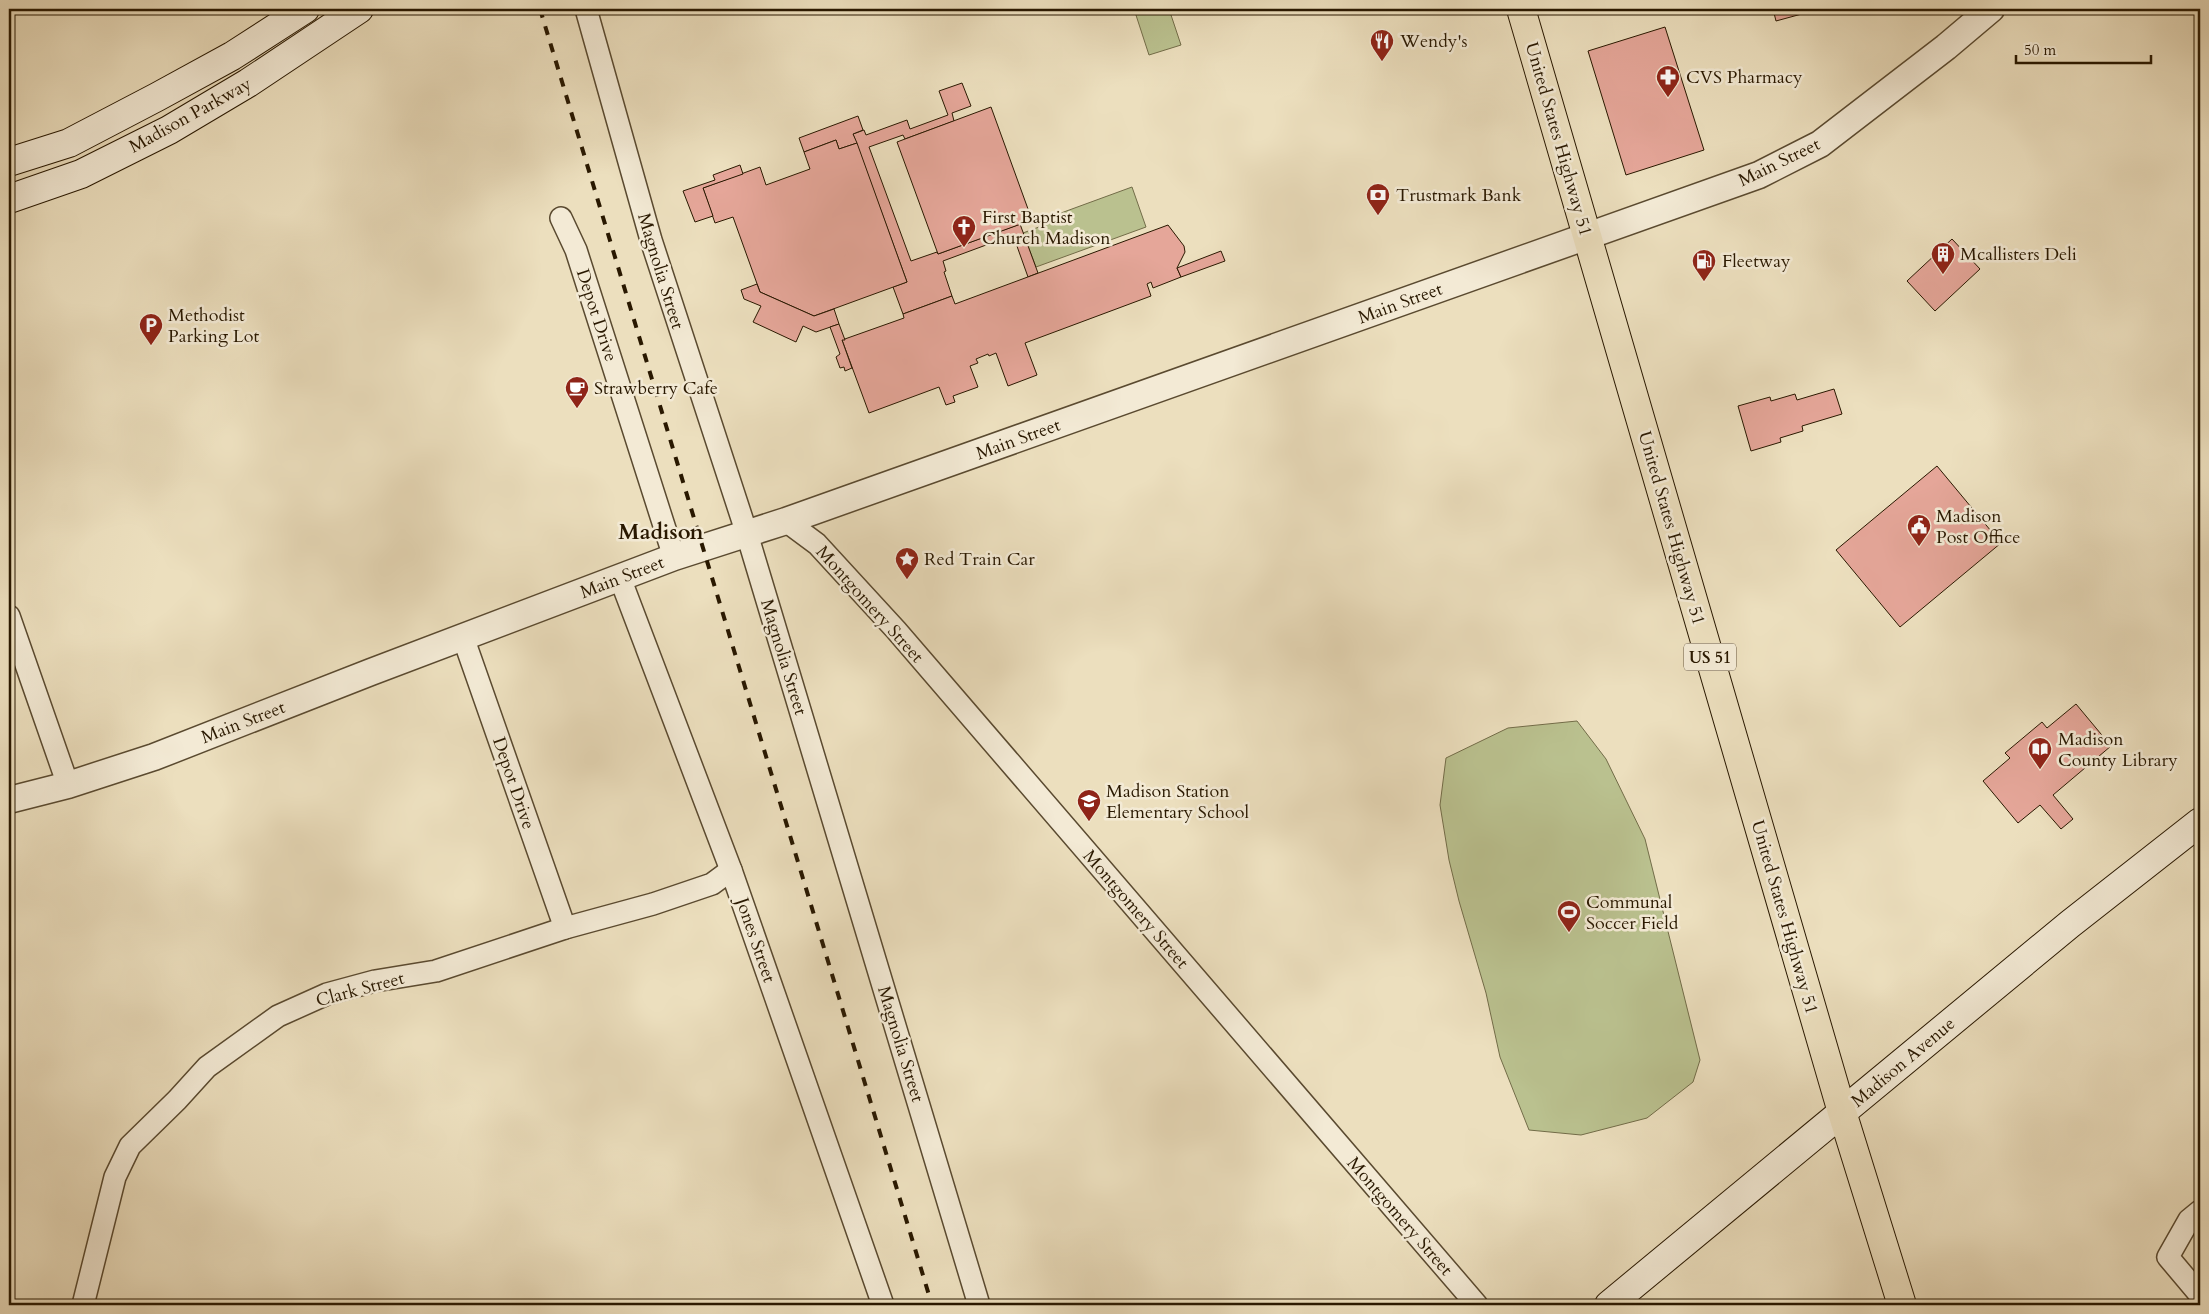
<svg xmlns="http://www.w3.org/2000/svg" width="2209" height="1314" font-family="Cardo,serif">
	<style>
		.green { fill: #bac18f; stroke: #726c48 }
		.building { fill: #e5a699; stroke: #291800 }
		.lines { fill: none; stroke-linecap: round; stroke-linejoin: round }
		.minor-casing { stroke: #5a4a30; stroke-width: 24 }
		.tertiary-casing { stroke: #5a4a30; stroke-width: 29 }
		.secondary-casing { stroke: #291800; stroke-width: 30 }
		.primary-casing { stroke: #291800; stroke-width: 30 }
		.minor { stroke: #f3ead5; stroke-width: 21 }
		.tertiary { stroke: #f3ead5; stroke-width: 26 }
		.secondary { stroke: #f3ead5; stroke-width: 28 }
		.primary { stroke: #ecdfbe; stroke-width: 28 }
		.rail { stroke: #291800; stroke-width: 4; stroke-dasharray: 9 9; stroke-linecap: butt }
		.labels { text-anchor: middle; stroke-width: 5; stroke-linejoin: round; paint-order: stroke }
		.shield { fill: #f3ead5; stroke: #665740; stroke-width: 1 }
		.shield-label { font-size: 16px; font-weight: bold; fill: #291800 }
		.poi-label { font-size: 18px; fill: #291800; stroke: #f3ead5; text-anchor: start }
		.street-label { font-size: 18px; fill: #291800; stroke: #f3ead5 }
		.district-label { font-size: 22px; font-weight: bold; fill: #291800; stroke: #f3ead5 }
	</style>
	<rect width="100%" height="100%" fill="#ecdfbe"/>
	<filter id="stains"><feTurbulence type="fractalNoise" baseFrequency=".004" numOctaves="4"/><feColorMatrix values="0 0 0 0 .2 0 0 0 0 .09 0 0 0 0 .02 0 0 0 .5 -.17"/></filter>
	<radialGradient id="worn" r=".72"><stop offset=".6" stop-color="#630" stop-opacity="0"/><stop offset="1" stop-color="#630" stop-opacity=".3"/></radialGradient>
	<g class="green">
		<polygon points="1134,9 1169,9 1181,45 1149,55"/>
		<polygon points="1132,187 1146,227 1036,267 1023,233 1063,218 1061,213"/>
		<polygon points="1577,721 1606,759 1645,839 1700,1060 1693,1082 1647,1118 1581,1135 1529,1130 1500,1057 1486,993 1459,901 1449,860 1440,805 1446,758 1508,728"/>
	</g>
	<g class="building">
		<polygon points="1773,9 1820,9 1776,21"/>
		<polygon points="1665,27 1704,150 1626,175 1588,51"/>
		<polygon points="962,83 971,106 952,113 954,121 905,139 903,135 869,147 911,261 937,252 938,254 1020,224 1038,273 1028,277 1013,235 943,261 946,271 944,272 952,296 903,314 893,287 907,282 853,134 864,130 866,135 907,120 910,129 948,115 939,91"/>
		<polygon points="991,107 1032,220 938,254 897,142"/>
		<polygon points="858,116 863,130 853,134 857,143 839,149 836,140 804,152 799,138"/>
		<polygon points="836,140 839,149 857,143 907,282 814,316 760,292 733,217 715,223 703,188 760,167 766,185 810,169 804,152"/>
		<polygon points="740,165 743,174 703,188 713,216 695,222 683,191 715,180 713,175"/>
		<polygon points="1168,225 1184,246 1185,252 1177,268 1181,277 1153,288 1151,282 1147,284 1151,296 1025,343 1037,375 1008,386 996,353 989,356 988,354 976,359 978,363 970,366 978,387 953,396 955,402 946,405 939,387 869,413 842,340 904,318 903,314 952,296 955,304"/>
		<polygon points="1952,239 1980,269 1935,311 1907,281"/>
		<polygon points="1221,251 1225,261 1181,277 1177,268"/>
		<polygon points="757,284 760,292 814,316 834,309 839,324 816,332 803,326 796,342 753,322 761,306 744,299 741,290"/>
		<polygon points="839,324 845,340 842,340 852,368 845,371 844,367 840,368 836,357 840,354 830,327"/>
		<polygon points="1834,389 1842,414 1802,426 1803,431 1780,438 1781,442 1751,451 1738,406 1770,397 1771,401 1795,394 1797,400"/>
		<polygon points="1937,466 2001,543 1900,627 1836,550"/>
		<polygon points="2076,704 2111,746 2053,795 2073,819 2061,829 2040,805 2018,823 1983,781 2010,758 2005,753 2042,722 2047,728"/>
	</g>
	<g class="lines">
		<g class="minor-casing">
			<g id="minor">
				<polyline points="586,9 651,240 747,534 979,1305"/>
				<polyline points="561,218 576,250 674,557"/>
				<polyline points="786,521 817,544 896,630 1477,1305"/>
				<polyline points="620,578 731,870 883,1305"/>
				<polyline points="9,616 68,785"/>
				<polyline points="463,637 565,928"/>
				<polyline points="2200,1211 2189,1220 2168,1257 2200,1295"/>
				<polyline points="83,1305 115,1177 130,1146 177,1100 207,1067 278,1016 327,994 375,981 436,971 565,928 653,904 712,884 731,870"/>
			</g>
		</g>
		<g class="tertiary-casing">
			<polyline id="tertiary" points="9,800 68,785 154,757 371,672 674,557 786,521 1759,175 1820,144 1946,47 1991,9"/>
		</g>
		<g class="secondary-casing">
			<g id="secondary">
				<polyline points="9,162 69,143 157,97 232,56 305,9"/>
				<polyline points="9,199 81,174 169,130 248,83 359,9"/>
				<polyline points="1609,1305 2070,924 2200,822"/>
			</g>
		</g>
		<g class="primary-casing">
			<polyline id="primary" points="1521,9 1842,1112 1902,1305"/>
		</g>
		<use href="#minor" class="minor"/>
		<use href="#tertiary" class="tertiary"/>
		<use href="#secondary" class="secondary"/>
		<use href="#primary" class="primary"/>
		<polyline class="rail" points="540,9 932,1305"/>
	</g>
	<defs>
		<g id="restaurant-pin" transform="scale(1.25)"><path d="M0 17L-7.5 6A9.5 9.5 0 1 1 7.5 6Z" fill="#8f2418" stroke="#f3ead5"/><path d="M-5-6h1v4h1v-4h1v4h1v-4h1v5L-1.5 .5V6h-2V.5L-5-1ZM5-6V6H3V1.5H1.5Q1.5-4 5-6Z" fill="#fff"/></g>
		<g id="pharmacy-pin" transform="scale(1.25)"><path d="M0 17L-7.5 6A9.5 9.5 0 1 1 7.5 6Z" fill="#8f2418" stroke="#f3ead5"/><path d="M-2-6h4v4h4v4h-4v4h-4v-4h-4v-4h4Z" fill="#fff"/></g>
		<g id="bank-pin" transform="scale(1.25)"><path d="M0 17L-7.5 6A9.5 9.5 0 1 1 7.5 6Z" fill="#8f2418" stroke="#f3ead5"/><path d="M-6-4H6V4H-6ZM0-2.3a2.3 2.3 0 1 0 0 4.6a2.3 2.3 0 1 0 0-4.6Z" fill="#fff"/></g>
		<g id="church-pin" transform="scale(1.25)"><path d="M0 17L-7.5 6A9.5 9.5 0 1 1 7.5 6Z" fill="#8f2418" stroke="#f3ead5"/><path d="M-1.2-6h2.4v3.5h3.3v2.4h-3.3V6h-2.4V-.1h-3.3v-2.4h3.3Z" fill="#fff"/></g>
		<g id="building-pin" transform="scale(1.25)"><path d="M0 17L-7.5 6A9.5 9.5 0 1 1 7.5 6Z" fill="#8f2418" stroke="#f3ead5"/><path d="M-4-6H4V6H1V3H-1V6H-4ZM-2.5-4.3h1.7v1.8h-1.7ZM.8-4.3h1.7v1.8H.8ZM-2.5-1h1.7V.8h-1.7ZM.8-1h1.7V.8H.8Z" fill="#fff"/></g>
		<g id="fuel-pin" transform="scale(1.25)"><path d="M0 17L-7.5 6A9.5 9.5 0 1 1 7.5 6Z" fill="#8f2418" stroke="#f3ead5"/><path d="M-5.5-6h7V0h2V4h1.3V-2.5L3-4.5l.8-.8L6-3V5H2.5V1h-1V6h-7ZM-4.2-4.7v3.2H.2V-4.7Z" fill="#fff"/></g>
		<g id="parking-pin" transform="scale(1.25)"><path d="M0 17L-7.5 6A9.5 9.5 0 1 1 7.5 6Z" fill="#8f2418" stroke="#f3ead5"/><path d="M-3.5-5.5H1a3.5 3.5 0 0 1 0 7H-1V5.5H-3.5ZM-1-3.4V-.6H.8a1.4 1.4 0 0 0 0-2.8Z" fill="#fff"/></g>
		<g id="cafe-pin" transform="scale(1.25)"><path d="M0 17L-7.5 6A9.5 9.5 0 1 1 7.5 6Z" fill="#8f2418" stroke="#f3ead5"/><path d="M-5.5-4.5H6V0H3Q3 3.5 0 3.5H-2.5Q-5.5 3.5-5.5 0ZM3-3.2v2h1.7v-2ZM-6 4.5H4V6H-6Z" fill="#fff"/></g>
		<g id="civic-pin" transform="scale(1.25)"><path d="M0 17L-7.5 6A9.5 9.5 0 1 1 7.5 6Z" fill="#8f2418" stroke="#f3ead5"/><path d="M-.6-6.5H3V-4.5H.6V-3L4-1V1h2V6H-6V1h2V-1L-.6-3ZM-1.2 2.5V6h2.4V2.5Z" fill="#fff"/></g>
		<g id="sight-pin" transform="scale(1.25)"><path d="M0 17L-7.5 6A9.5 9.5 0 1 1 7.5 6Z" fill="#8f2418" stroke="#f3ead5"/><path d="M0-6L1.8-2.2L6-1.7L2.9 1.2L3.7 5.4L0 3.3L-3.7 5.4L-2.9 1.2L-6-1.7L-1.8-2.2Z" fill="#fff"/></g>
		<g id="library-pin" transform="scale(1.25)"><path d="M0 17L-7.5 6A9.5 9.5 0 1 1 7.5 6Z" fill="#8f2418" stroke="#f3ead5"/><path d="M-6-4Q-3-5.5-.7-3.5V5Q-3 3-6 4ZM6-4Q3-5.5 .7-3.5V5Q3 3 6 4Z" fill="#fff"/></g>
		<g id="school-pin" transform="scale(1.25)"><path d="M0 17L-7.5 6A9.5 9.5 0 1 1 7.5 6Z" fill="#8f2418" stroke="#f3ead5"/><path d="M0-5L7-2L0 1L-7-2ZM-4 1L0 2.5L4 1V4Q0 6-4 4Z" fill="#fff"/></g>
		<g id="stadium-pin" transform="scale(1.25)"><path d="M0 17L-7.5 6A9.5 9.5 0 1 1 7.5 6Z" fill="#8f2418" stroke="#f3ead5"/><path d="M0-5a6.5 5 0 1 0 0 10a6.5 5 0 1 0 0-10ZM-3.5-1.8h7v3.6h-7Z" fill="#fff"/></g>
	</defs>
	<g fill-rule="evenodd">
		<use href="#restaurant-pin" x="1382" y="41"/>
		<use href="#pharmacy-pin" x="1668" y="77"/>
		<use href="#bank-pin" x="1378" y="195"/>
		<use href="#church-pin" x="964" y="227"/>
		<use href="#building-pin" x="1943" y="254"/>
		<use href="#fuel-pin" x="1704" y="261"/>
		<use href="#parking-pin" x="151" y="325"/>
		<use href="#cafe-pin" x="577" y="388"/>
		<use href="#civic-pin" x="1919" y="526"/>
		<use href="#sight-pin" x="907" y="559"/>
		<use href="#library-pin" x="2040" y="749"/>
		<use href="#school-pin" x="1089" y="801"/>
		<use href="#stadium-pin" x="1569" y="912"/>
	</g>
	<g class="labels">
		<rect class="shield" x="1684" y="643.5" width="52" height="27" rx="4"/>
		<g class="shield-label">
			<text x="1710" y="663">US 51</text>
		</g>
		<g class="poi-label">
			<text x="1400" y="47">Wendy's</text>
			<text x="1686" y="83">CVS Pharmacy</text>
			<text x="1396" y="201">Trustmark Bank</text>
			<text x="982" y="223">First Baptist<tspan x="982" dy="21">Church Madison</tspan></text>
			<text x="1960" y="260">Mcallisters Deli</text>
			<text x="1722" y="267">Fleetway</text>
			<text x="168" y="321">Methodist<tspan x="168" dy="21">Parking Lot</tspan></text>
			<text x="594" y="394">Strawberry Cafe</text>
			<text x="1936" y="522">Madison<tspan x="1936" dy="21">Post Office</tspan></text>
			<text x="924" y="565">Red Train Car</text>
			<text x="2058" y="745">Madison<tspan x="2058" dy="21">County Library</tspan></text>
			<text x="1106" y="797">Madison Station<tspan x="1106" dy="21">Elementary School</tspan></text>
			<text x="1586" y="908">Communal<tspan x="1586" dy="21">Soccer Field</tspan></text>
		</g>
		<g class="street-label">
			<text transform="translate(190 115) rotate(-29)" y="6">Madison Parkway</text>
			<text transform="translate(1559 139) rotate(74)" y="6">United States Highway 51</text>
			<text transform="translate(1779 162) rotate(-26)" y="6">Main Street</text>
			<text transform="translate(661 271) rotate(73)" y="6">Magnolia Street</text>
			<text transform="translate(1400 303) rotate(-20)" y="6">Main Street</text>
			<text transform="translate(597 315) rotate(72)" y="6">Depot Drive</text>
			<text transform="translate(1018 439) rotate(-20)" y="6">Main Street</text>
			<text transform="translate(1672 528) rotate(74)" y="6">United States Highway 51</text>
			<text transform="translate(622 577) rotate(-21)" y="6">Main Street</text>
			<text transform="translate(870 604) rotate(48)" y="6">Montgomery Street</text>
			<text transform="translate(784 657) rotate(73)" y="6">Magnolia Street</text>
			<text transform="translate(243 722) rotate(-21)" y="6">Main Street</text>
			<text transform="translate(514 783) rotate(71)" y="6">Depot Drive</text>
			<text transform="translate(1136 909) rotate(49)" y="6">Montgomery Street</text>
			<text transform="translate(1785 917) rotate(74)" y="6">United States Highway 51</text>
			<text transform="translate(756 940) rotate(71)" y="6">Jones Street</text>
			<text transform="translate(360 989) rotate(-15)" y="6">Clark Street</text>
			<text transform="translate(901 1044) rotate(73)" y="6">Magnolia Street</text>
			<text transform="translate(1903 1062) rotate(-40)" y="6">Madison Avenue</text>
			<text transform="translate(1400 1216) rotate(49)" y="6">Montgomery Street</text>
		</g>
		<g class="district-label">
			<text x="661" y="539">Madison</text>
		</g>
	</g>
	<rect width="2209" height="1314" fill="none" stroke="#ecdfbe" stroke-width="30"/>
	<rect x="10" y="10" width="2189" height="1294" fill="none" stroke="#291800" stroke-width="2.5"/>
	<rect x="15" y="15" width="2179" height="1284" fill="none" stroke="#291800"/>
	<path d="M2016 55v8h135v-8" fill="none" stroke="#291800" stroke-width="2.5"/>
	<text x="2024" y="55" font-size="15" fill="#291800" stroke="#f3ead5" stroke-width="4" paint-order="stroke">50 m</text>
	<rect width="100%" height="100%" filter="url(#stains)"/>
	<rect width="100%" height="100%" fill="url(#worn)"/>
</svg>
